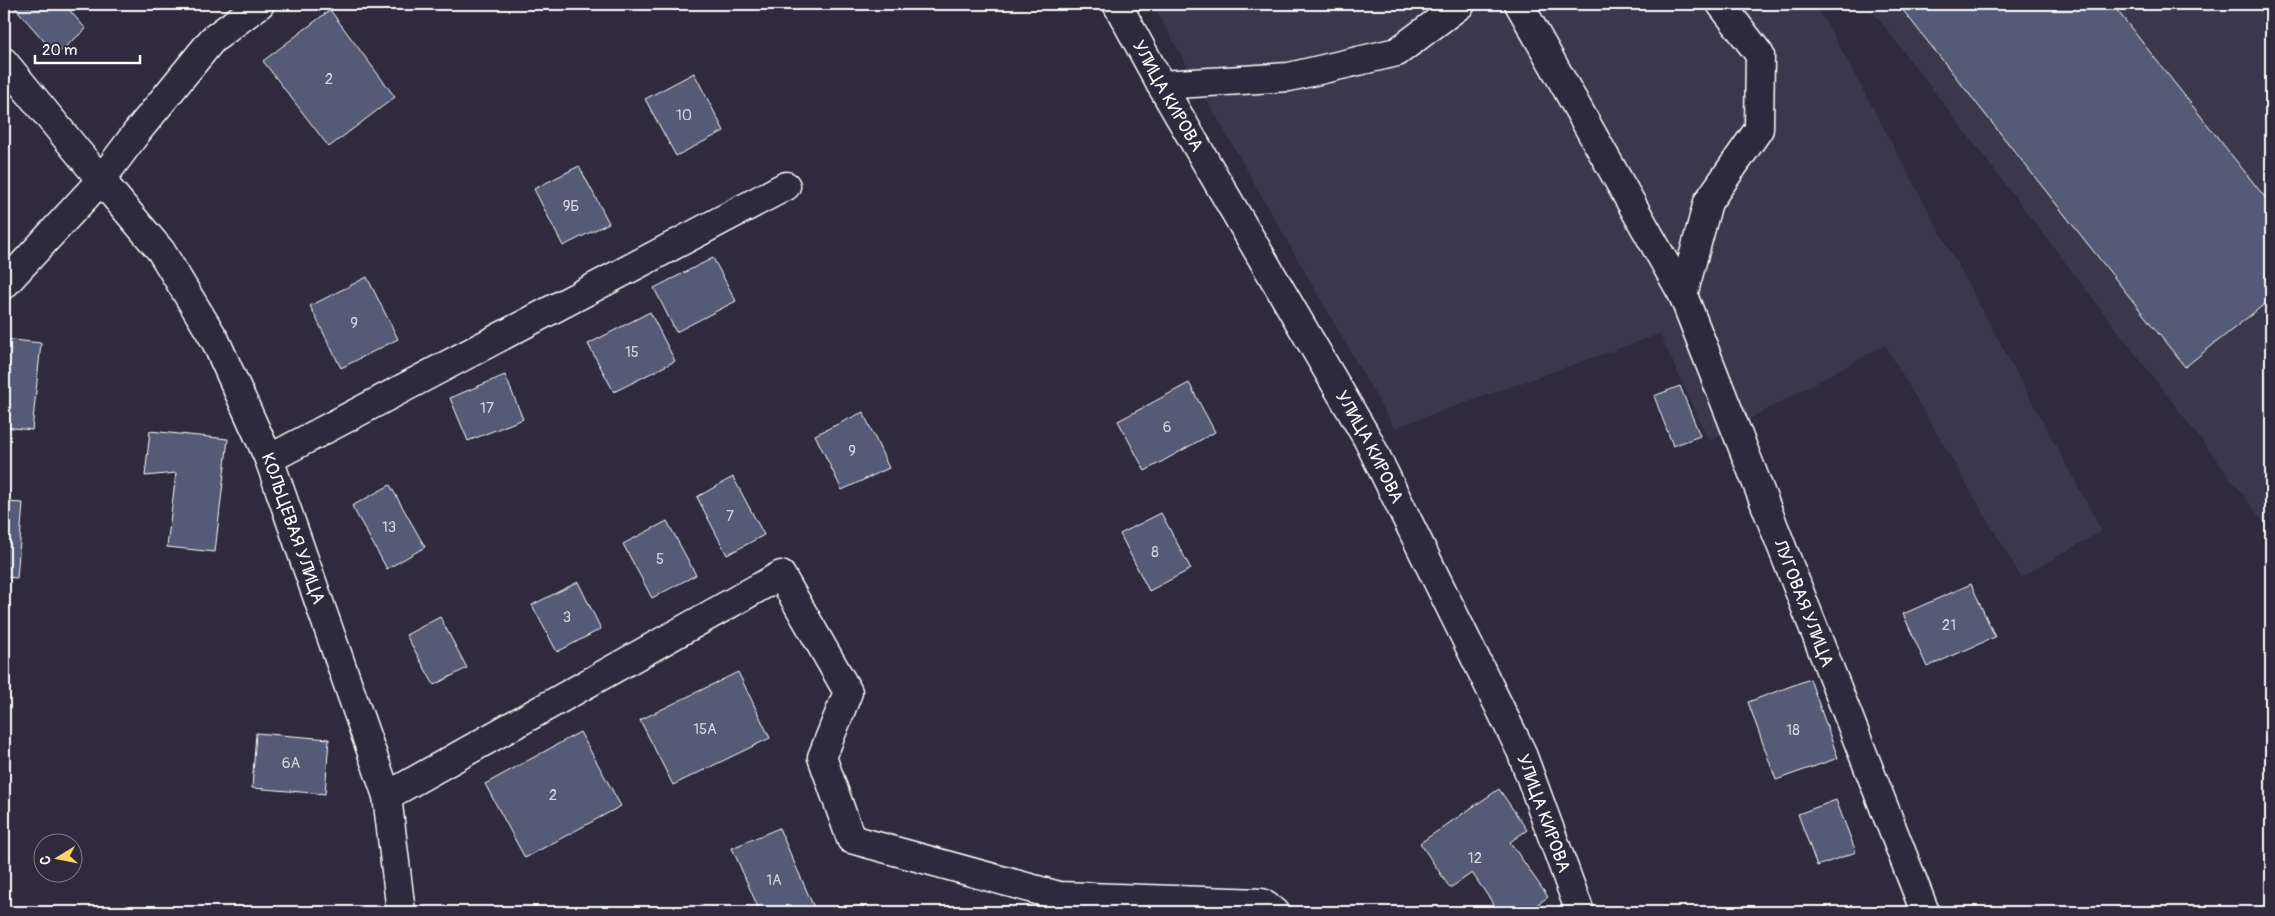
<svg xmlns="http://www.w3.org/2000/svg" width="2275" height="916" font-family="Pangolin,sans-serif">
	<style>
		.built { fill: #3a384e }
		.building { fill: #555a76; stroke: #fff }
		.lines { fill: none; stroke-linecap: round; stroke-linejoin: round }
		.minor-casing { stroke: #fff; stroke-width: 31 }
		.minor { stroke: #2f2a3d; stroke-width: 28 }
		.labels { text-anchor: middle; stroke-width: 4; stroke-linejoin: round; paint-order: stroke }
		.number-label { font-size: 15px; fill: #d4d6dd }
		.street-label { font-size: 18px; fill: #fff; stroke: #2f2a3d }
	</style>
	<rect width="100%" height="100%" fill="#2f2a3d"/>
	<filter id="ink" filterUnits="userSpaceOnUse"><feTurbulence type="fractalNoise" baseFrequency=".02" numOctaves="2"/><feDisplacementMap in="SourceGraphic" scale="10" xChannelSelector="R" yChannelSelector="G"/><feConvolveMatrix kernelMatrix="1 2 1 2 8 2 1 2 1" color-interpolation-filters="sRGB"/></filter>
	<g filter="url(#ink)">
		<g class="built">
			<polygon points="1152,4 1813,4 1829,27 2102,531 2021,577 1885,345 1709,441 1660,334 1394,428"/>
			<polygon points="1867,4 2271,4 2271,533 2245,497"/>
		</g>
		<g class="building">
			<polygon points="12,4 64,4 86,29 56,55"/>
			<polygon points="1898,4 2112,4 2271,205 2271,299 2185,367"/>
			<polygon points="2261,4 2271,4 2271,17"/>
			<polygon points="330,10 395,97 329,147 263,61"/>
			<polygon points="694,73 724,131 676,156 645,99"/>
			<polygon points="579,166 609,223 563,246 534,189"/>
			<polygon points="713,258 736,301 676,332 654,288"/>
			<polygon points="367,277 398,339 341,368 310,306"/>
			<polygon points="650,312 675,361 614,392 588,344"/>
			<polygon points="4,339 41,343 32,430 4,427"/>
			<polygon points="505,375 523,419 468,441 450,398"/>
			<polygon points="1189,383 1215,432 1145,471 1118,421"/>
			<polygon points="1680,386 1700,436 1673,446 1654,396"/>
			<polygon points="863,412 889,468 842,490 815,435"/>
			<polygon points="150,431 228,439 215,552 167,547 176,473 145,476"/>
			<polygon points="733,477 764,535 727,555 697,497"/>
			<polygon points="390,485 425,547 387,569 352,506"/>
			<polygon points="4,502 23,503 17,578 4,577"/>
			<polygon points="1161,513 1191,569 1149,591 1120,534"/>
			<polygon points="667,521 696,575 652,598 623,544"/>
			<polygon points="578,582 601,629 557,652 532,605"/>
			<polygon points="1971,584 1995,637 1927,667 1903,614"/>
			<polygon points="440,617 467,668 434,685 406,635"/>
			<polygon points="738,672 770,738 673,785 640,720"/>
			<polygon points="1810,679 1838,758 1776,780 1748,702"/>
			<polygon points="580,732 621,806 525,858 485,784"/>
			<polygon points="256,733 329,739 325,794 252,788"/>
			<polygon points="1499,789 1527,830 1510,842 1548,897 1526,912 1499,912 1472,873 1450,888 1420,843"/>
			<polygon points="1836,800 1856,852 1817,866 1798,814"/>
			<polygon points="779,828 816,912 760,912 732,848"/>
		</g>
		<g class="lines">
			<g class="minor-casing">
				<g id="minor">
					<path id="s1" d="M260,4L212,40L137,132L101,180L161,251L215,340L269,459L387,796L401,912"/>
					<path id="s2" d="M1117,4L1161,85L1367,438L1521,751L1580,912"/>
					<path id="s3" d="M1519,4L1683,295L1925,912"/>
					<polyline points="4,62 101,180 4,285"/>
					<polyline points="1161,85 1289,77 1397,52 1461,4"/>
					<polyline points="1683,295 1708,202 1759,129 1760,55 1721,4"/>
					<polyline points="269,459 786,186"/>
					<polyline points="387,796 781,575 848,692 822,757 851,839 1059,896 1262,903 1275,912"/>
				</g>
			</g>
			<use href="#minor" class="minor"/>
		</g>
	</g>
	<g class="labels">
		<g class="number-label">
			<text x="329" y="84">2</text>
			<text x="684" y="120">10</text>
			<text x="571" y="211">9Б</text>
			<text x="354" y="328">9</text>
			<text x="632" y="357">15</text>
			<text x="487" y="413">17</text>
			<text x="1167" y="432">6</text>
			<text x="852" y="456">9</text>
			<text x="730" y="521">7</text>
			<text x="389" y="532">13</text>
			<text x="1155" y="557">8</text>
			<text x="660" y="564">5</text>
			<text x="567" y="622">3</text>
			<text x="1949" y="630">21</text>
			<text x="705" y="734">15А</text>
			<text x="1793" y="735">18</text>
			<text x="291" y="768">6А</text>
			<text x="553" y="800">2</text>
			<text x="1475" y="863">12</text>
			<text x="774" y="885">1А</text>
		</g>
		<g class="street-label">
			<text dy="6" stroke="none"><textPath href="#s2" startOffset="105">УЛИЦА КИРОВА</textPath></text>
			<text dy="6" stroke="none"><textPath href="#s2" startOffset="510">УЛИЦА КИРОВА</textPath></text>
			<text dy="6" stroke="none"><textPath href="#s1" startOffset="640">КОЛЬЦЕВАЯ УЛИЦА</textPath></text>
			<text dy="6" stroke="none"><textPath href="#s3" startOffset="665">ЛУГОВАЯ УЛИЦА</textPath></text>
			<text dy="6" stroke="none"><textPath href="#s2" startOffset="916">УЛИЦА КИРОВА</textPath></text>
		</g>
	</g>
	<rect width="2275" height="916" fill="none" stroke="#2f2a3d" stroke-width="20"/>
	<rect x="10" y="10" width="2255" height="896" fill="none" stroke="#fff" stroke-width="2" filter="url(#ink)"/>
	<g transform="translate(58 858) rotate(260)"><circle r="24" fill="#2f2a3d" stroke="#827f8b"/>
	<path d="M0-4L9 19L0 12L-9 19Z" fill="#ffd166"/>
	<text y="-8" font-size="14" font-weight="bold" text-anchor="middle" fill="#ffffff">С</text>
	</g>
	<path d="M35 55v8h105v-8" fill="none" stroke="#ffffff" stroke-width="2.5"/>
	<text x="42" y="55" font-size="15" fill="#ffffff" stroke="#2f2a3d" stroke-width="4" paint-order="stroke">20 m</text>
</svg>
